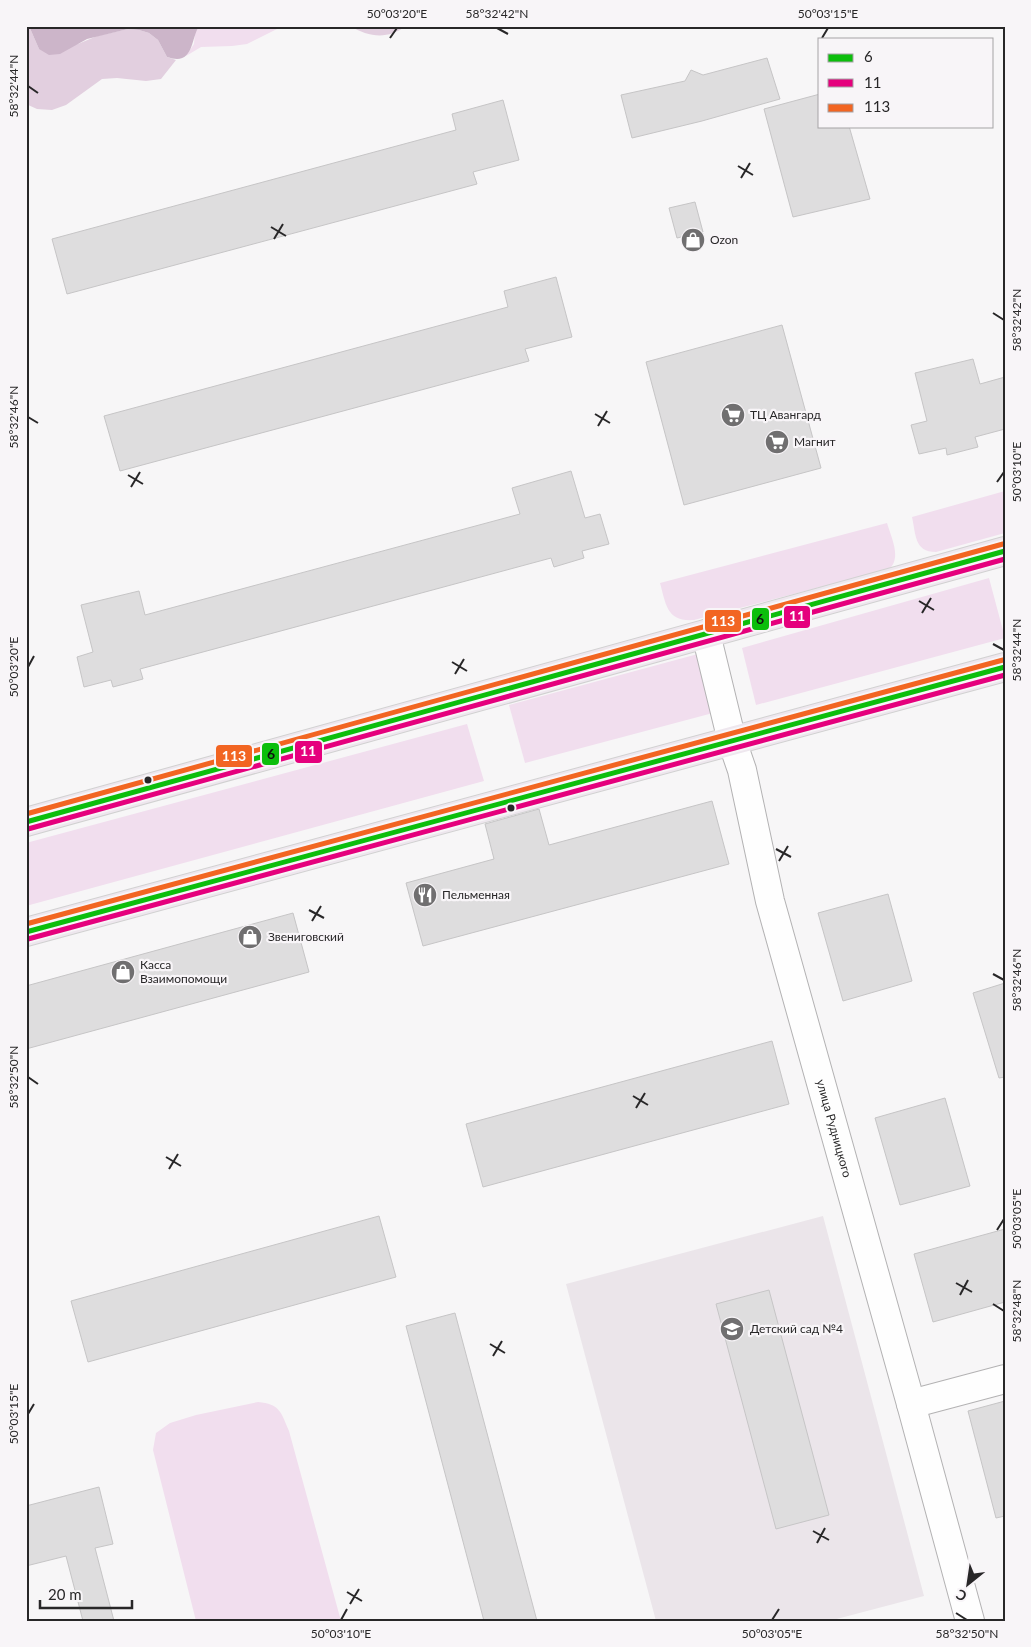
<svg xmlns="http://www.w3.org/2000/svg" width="1031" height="1647" font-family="Lato,sans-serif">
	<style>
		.built { fill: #ebe5ea }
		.green { fill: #f1deee }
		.forest { fill: #e2cfdf }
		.water { fill: #ccb5c9 }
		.building { fill: #deddde; stroke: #c6c5c6 }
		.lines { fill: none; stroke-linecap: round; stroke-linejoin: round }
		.street-casing { stroke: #b3b2b3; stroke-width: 30 }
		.secondary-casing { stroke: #b3b2b3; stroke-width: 30 }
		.primary-casing { stroke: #d1d1d1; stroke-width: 30 }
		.street { stroke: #fefefe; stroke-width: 28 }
		.secondary { stroke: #fefefe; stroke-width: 28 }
		.primary { stroke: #eee7ee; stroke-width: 28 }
		.bus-1-casing { stroke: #f8f5f8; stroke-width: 9 }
		.bus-2-casing { stroke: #f8f5f8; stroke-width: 9 }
		.bus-3-casing { stroke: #f8f5f8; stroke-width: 9 }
		.bus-1 { stroke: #0cbe0c; stroke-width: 5 }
		.bus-2 { stroke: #e5007d; stroke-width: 5 }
		.bus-3 { stroke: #f26522; stroke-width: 5 }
		.ticks { fill: none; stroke: #282728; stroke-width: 2 }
		.bus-dot { fill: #282728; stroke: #f8f5f8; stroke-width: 2 }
		.labels { text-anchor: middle; stroke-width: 4.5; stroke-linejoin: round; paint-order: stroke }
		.poi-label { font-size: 12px; fill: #282728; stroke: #f8f5f8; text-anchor: start }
		.street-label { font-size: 12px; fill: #282728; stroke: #f8f5f8 }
		.line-badge { stroke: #f8f5f8; stroke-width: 2 }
		.badge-label { font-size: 14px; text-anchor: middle; font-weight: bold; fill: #fff }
		.pale-badge-label { font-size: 14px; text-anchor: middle; font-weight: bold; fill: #111 }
		.neatline { fill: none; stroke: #282728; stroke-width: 2 }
		.ticks-label { font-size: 12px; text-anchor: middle; fill: #282728 }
	</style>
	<rect width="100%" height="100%" fill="#f7f6f7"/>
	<polygon class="built" points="823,1216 924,1596 829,1621 656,1621 566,1284"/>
	<g class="green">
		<polygon points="199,26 283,26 247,44 232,46 201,47 186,56 194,44 195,32"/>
		<path d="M1005,491V533L936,552C914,552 916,534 912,517Z"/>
		<path d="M887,523C891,537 902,558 889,569L694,620C667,622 666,605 660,583Z"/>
		<polygon points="989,578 1005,638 756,705 742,648"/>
		<polygon points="709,651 728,709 525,763 509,705"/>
		<polygon points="467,724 484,781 26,906 26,843"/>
		<path d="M258,1402C280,1404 281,1412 289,1431L341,1621H196L153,1450L156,1433L170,1423L196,1415Z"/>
	</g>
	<g class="forest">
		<polygon points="26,26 29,26 39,49 78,44 97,36 128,29 139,30 149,33 158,40 167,57 176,60 161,79 146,81 117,78 102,79 66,105 52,110 37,109 26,104"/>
		<path d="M350,26H406C387,40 369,37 350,26Z"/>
	</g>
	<path class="water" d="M29,26H199C190,41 194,66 167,57L158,40L149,33L139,30L128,29L87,39L60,54L49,55L39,49Z"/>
	<g class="building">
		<polygon points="767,58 780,99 702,121 632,138 621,95 685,81 691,70 703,75"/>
		<polygon points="820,94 820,126 849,126 870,199 793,217 764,109"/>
		<polygon points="503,100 519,160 473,172 477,184 67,294 52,239 456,130 452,114"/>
		<polygon points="695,202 703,232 677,238 669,208"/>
		<polygon points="556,277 572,337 525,349 529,361 120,471 104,416 508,307 504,291"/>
		<polygon points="782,325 821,468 684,505 646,362"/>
		<polygon points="973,359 980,384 1005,377 1005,429 975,437 978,447 947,455 946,448 919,454 911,425 927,421 915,373"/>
		<polygon points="571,471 585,518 600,514 609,544 582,551 584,558 554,567 551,558 140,669 143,679 113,687 111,680 84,687 77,657 93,652 81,605 139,591 145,615 520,514 512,488"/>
		<polygon points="712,801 729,864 423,946 406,883 494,859 485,824 539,809 549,845"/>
		<polygon points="888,894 912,981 843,1001 818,913"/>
		<polygon points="293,913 309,972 26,1049 26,986"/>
		<polygon points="1005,983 1005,1077 999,1078 973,993"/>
		<polygon points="772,1041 789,1104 483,1187 466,1124"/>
		<polygon points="945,1098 970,1186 900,1205 875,1118"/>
		<polygon points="379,1216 396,1277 88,1362 71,1301"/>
		<polygon points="1005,1229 1005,1302 933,1322 914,1254"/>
		<polygon points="769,1290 829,1515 776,1529 716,1304"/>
		<polygon points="455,1313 537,1621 484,1621 406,1326"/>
		<polygon points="1005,1401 1005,1516 996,1518 968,1411"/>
		<polygon points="99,1487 113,1544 95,1548 114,1621 83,1621 66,1556 26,1566 26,1506"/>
	</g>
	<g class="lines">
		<g class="street-casing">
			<polyline id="street" points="911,1404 1005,1379"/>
		</g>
		<g class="secondary-casing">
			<g id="secondary">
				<path id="s1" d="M706,634L732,741L742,770L770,901L911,1404L970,1621"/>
			</g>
		</g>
		<g class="primary-casing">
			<g id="primary">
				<polyline points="26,822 1005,551"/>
				<polyline points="26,932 1005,667"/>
			</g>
		</g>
		<use href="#street" class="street"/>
		<use href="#secondary" class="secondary"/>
		<use href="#primary" class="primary"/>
		<g class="bus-1-casing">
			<g id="bus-1">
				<polyline points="26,822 1005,551"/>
				<polyline points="26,932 1005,667"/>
			</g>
		</g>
		<g class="bus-2-casing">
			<g id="bus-2">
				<polyline points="28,829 1005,559"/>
				<polyline points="28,939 1005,675"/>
			</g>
		</g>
		<g class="bus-3-casing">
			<g id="bus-3">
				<polyline points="26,814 1003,544"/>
				<polyline points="26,924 1003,660"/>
			</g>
		</g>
		<use href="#bus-1" class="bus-1"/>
		<use href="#bus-2" class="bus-2"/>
		<use href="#bus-3" class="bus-3"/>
	</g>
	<path class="ticks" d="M497,28L508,34M390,38L397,28M822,38L828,28M28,86L38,93M738,166L753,175M741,178L750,163M271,227L286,236M274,239L283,224M993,313L1004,320M595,414L610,423M28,417L38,423M598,426L607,411M128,475L143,484M997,482L1004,472M131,487L140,472M919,601L934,610M922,613L931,598M993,644L1004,650M452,662L467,671M28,667L34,656M455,674L464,659M776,849L791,857M779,861L788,846M309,910L324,918M312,921L321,906M993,974L1004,980M28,1077L38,1084M633,1096L648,1105M636,1108L645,1093M166,1157L181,1166M169,1169L178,1154M997,1230L1004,1219M956,1283L972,1292M960,1295L968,1280M993,1304L1004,1311M490,1344L505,1353M493,1356L502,1341M28,1414L34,1404M813,1531L829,1540M817,1543L825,1528M347,1592L362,1601M350,1604L359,1589M956,1613L967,1620M341,1620L347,1609M772,1620L779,1609"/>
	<defs>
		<g id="shop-disc" transform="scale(1.25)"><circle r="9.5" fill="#706f70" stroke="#f8f5f8"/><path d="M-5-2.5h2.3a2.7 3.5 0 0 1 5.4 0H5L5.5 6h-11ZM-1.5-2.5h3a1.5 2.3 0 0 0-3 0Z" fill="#fff"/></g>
		<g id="supermarket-disc" transform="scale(1.25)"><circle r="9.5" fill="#706f70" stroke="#f8f5f8"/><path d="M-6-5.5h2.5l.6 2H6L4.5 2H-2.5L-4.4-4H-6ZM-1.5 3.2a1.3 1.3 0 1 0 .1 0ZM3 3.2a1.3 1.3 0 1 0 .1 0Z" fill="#fff"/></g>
		<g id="restaurant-disc" transform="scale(1.25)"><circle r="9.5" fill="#706f70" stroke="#f8f5f8"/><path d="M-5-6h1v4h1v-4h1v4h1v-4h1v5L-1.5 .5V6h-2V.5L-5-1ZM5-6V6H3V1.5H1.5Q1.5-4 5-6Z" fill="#fff"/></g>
		<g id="school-disc" transform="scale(1.25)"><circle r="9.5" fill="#706f70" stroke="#f8f5f8"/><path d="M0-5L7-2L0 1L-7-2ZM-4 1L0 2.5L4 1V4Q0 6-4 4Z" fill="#fff"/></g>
	</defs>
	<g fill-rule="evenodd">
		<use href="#shop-disc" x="693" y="240"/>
		<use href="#supermarket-disc" x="733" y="415"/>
		<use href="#supermarket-disc" x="777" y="442"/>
		<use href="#restaurant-disc" x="425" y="895"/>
		<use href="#shop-disc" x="250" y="937"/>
		<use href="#shop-disc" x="123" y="972"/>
		<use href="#school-disc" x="732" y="1329"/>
	</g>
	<g class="bus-dot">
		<circle cx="148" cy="780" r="4.5"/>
		<circle cx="511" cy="808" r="4.5"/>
	</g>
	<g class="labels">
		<g class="poi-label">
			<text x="710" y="244">Ozon</text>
			<text x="750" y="419">ТЦ Авангард</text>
			<text x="794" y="446">Магнит</text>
			<text x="442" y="899">Пельменная</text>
			<text x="268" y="941">Звениговский</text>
			<text x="140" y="969">Касса<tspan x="140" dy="14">Взаимопомощи</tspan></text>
			<text x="750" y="1333">Детский сад №4</text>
		</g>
		<g class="street-label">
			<text dy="4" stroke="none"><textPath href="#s1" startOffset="511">улица Рудницкого</textPath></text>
		</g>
	</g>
	<g class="line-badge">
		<rect x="783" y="605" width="28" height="24" rx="5" fill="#e5007d"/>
		<rect x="751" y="607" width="19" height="24" rx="5" fill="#0cbe0c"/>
		<rect x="704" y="609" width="38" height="24" rx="5" fill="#f26522"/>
		<rect x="294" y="740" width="29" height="24" rx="5" fill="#e5007d"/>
		<rect x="261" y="742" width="19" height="24" rx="5" fill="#0cbe0c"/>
		<rect x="215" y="744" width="38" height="24" rx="5" fill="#f26522"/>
	</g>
	<g class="badge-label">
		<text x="797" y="621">11</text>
		<text x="723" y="626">113</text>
		<text x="308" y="756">11</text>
		<text x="234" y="761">113</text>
	</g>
	<g class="pale-badge-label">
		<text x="760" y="624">6</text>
		<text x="271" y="759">6</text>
	</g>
	<rect width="1031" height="1647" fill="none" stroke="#f8f5f8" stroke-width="55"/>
	<rect x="818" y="38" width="175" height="90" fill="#f8f5f8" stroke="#a5a3a5"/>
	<rect x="828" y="54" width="25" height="8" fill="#0cbe0c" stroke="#a5a3a5"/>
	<text x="864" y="62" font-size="15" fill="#282728">6</text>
	<rect x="828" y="79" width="25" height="8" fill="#e5007d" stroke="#a5a3a5"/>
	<text x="864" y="88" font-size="15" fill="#282728">11</text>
	<rect x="828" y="104" width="25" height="8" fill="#f26522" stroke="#a5a3a5"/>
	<text x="864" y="112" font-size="15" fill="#282728">113</text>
	<g transform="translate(968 1584) rotate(210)" stroke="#f8f5f8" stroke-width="4" paint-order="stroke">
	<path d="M0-4L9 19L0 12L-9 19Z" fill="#282728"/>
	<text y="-8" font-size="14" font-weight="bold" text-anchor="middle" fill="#282728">С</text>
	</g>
	<path d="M40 1600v8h92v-8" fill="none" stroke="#282728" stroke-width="2.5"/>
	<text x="48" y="1600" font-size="15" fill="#282728" stroke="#f8f5f8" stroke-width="4" paint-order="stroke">20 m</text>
	<rect x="28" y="28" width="976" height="1592" class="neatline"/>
	<g class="ticks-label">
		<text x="397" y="18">50°03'20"E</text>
		<text x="497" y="18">58°32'42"N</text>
		<text x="828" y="18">50°03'15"E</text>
		<text transform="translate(14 86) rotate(-90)" y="4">58°32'44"N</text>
		<text transform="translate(1017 320) rotate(-90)" y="4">58°32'42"N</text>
		<text transform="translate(14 417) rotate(-90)" y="4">58°32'46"N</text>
		<text transform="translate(1017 472) rotate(-90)" y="4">50°03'10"E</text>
		<text transform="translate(1017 650) rotate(-90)" y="4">58°32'44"N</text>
		<text transform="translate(14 667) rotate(-90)" y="4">50°03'20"E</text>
		<text transform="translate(1017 980) rotate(-90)" y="4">58°32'46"N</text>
		<text transform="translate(14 1077) rotate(-90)" y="4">58°32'50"N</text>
		<text transform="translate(1017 1219) rotate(-90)" y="4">50°03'05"E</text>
		<text transform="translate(1017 1311) rotate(-90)" y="4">58°32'48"N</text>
		<text transform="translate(14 1414) rotate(-90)" y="4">50°03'15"E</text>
		<text x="341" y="1638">50°03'10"E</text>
		<text x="772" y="1638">50°03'05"E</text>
		<text x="967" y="1638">58°32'50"N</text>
	</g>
</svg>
